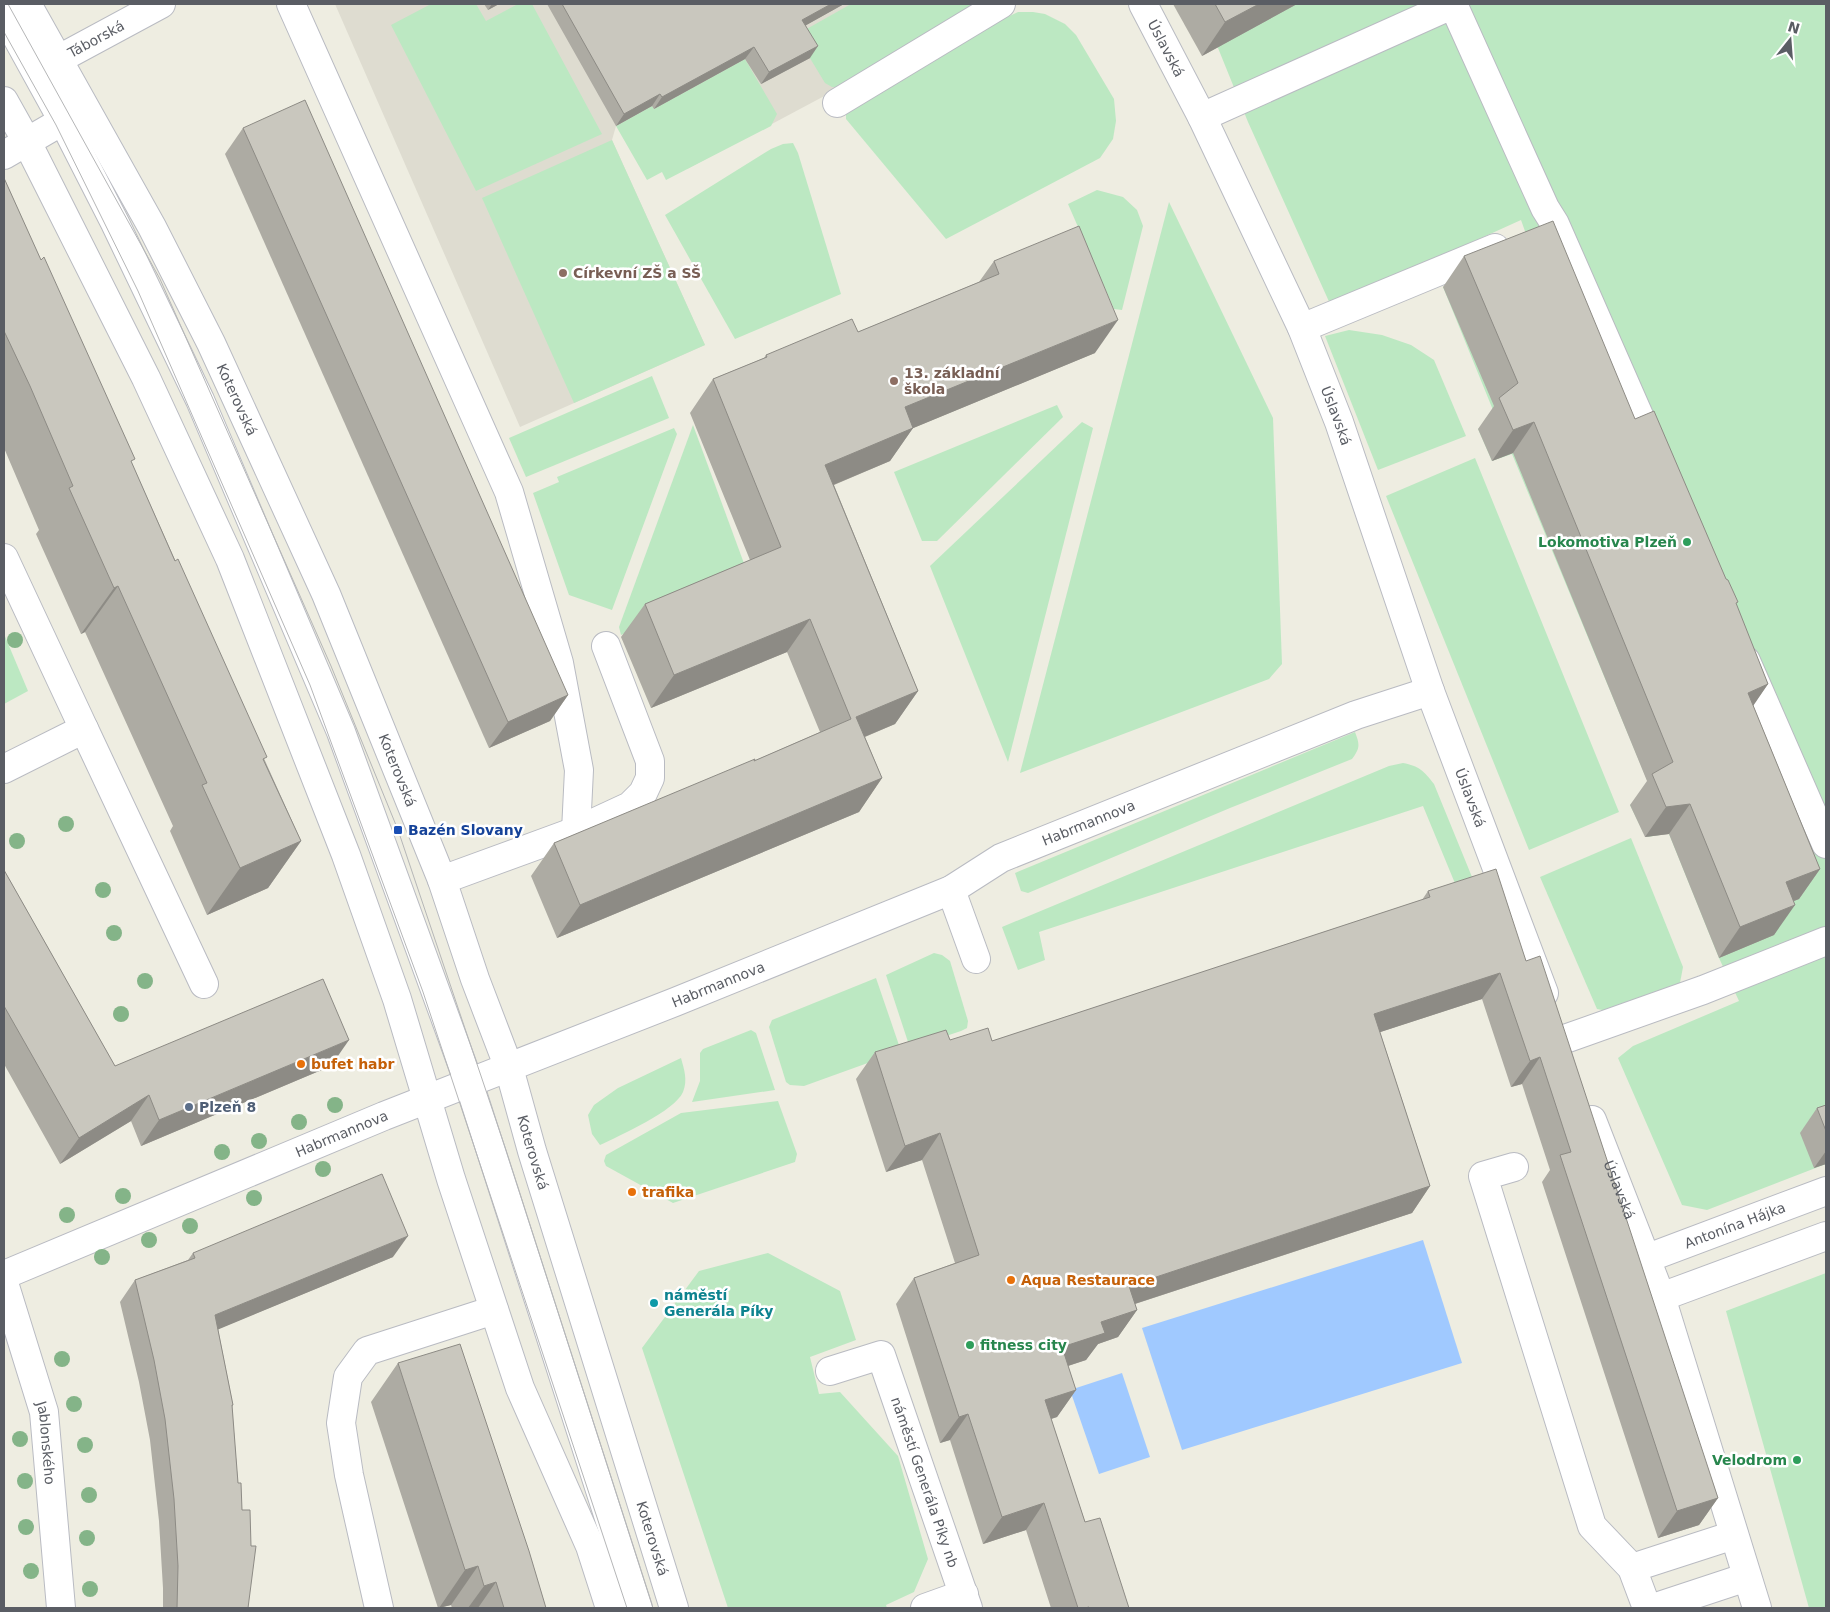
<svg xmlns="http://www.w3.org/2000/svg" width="1830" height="1612" font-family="'DejaVu Sans',sans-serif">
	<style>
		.education { fill: #dedcd0 }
		.green { fill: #bce8c2 }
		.water { fill: #a0c9ff }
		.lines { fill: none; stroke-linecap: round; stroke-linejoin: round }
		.minor-casing { stroke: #b9bbc2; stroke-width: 30 }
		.minor { stroke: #fff; stroke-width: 28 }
		.tram { stroke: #b5b6b7; stroke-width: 1 }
		.tree { fill: #84b488 }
		.wall { fill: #adaba3 }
		.shaded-wall { fill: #8d8b85 }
		.building { fill: #c9c7be; stroke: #8d8b85 }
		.education-dot { fill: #8d6e63; stroke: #fff; stroke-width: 2 }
		.leisure-dot { fill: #2e9e5b; stroke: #fff; stroke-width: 2 }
		.transit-dot { fill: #1a4fb4; stroke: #fff; stroke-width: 2 }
		.food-dot { fill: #e8710a; stroke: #fff; stroke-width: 2 }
		.service-dot { fill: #5c6f8a; stroke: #fff; stroke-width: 2 }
		.culture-dot { fill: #0f9aa8; stroke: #fff; stroke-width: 2 }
		.labels { text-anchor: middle; stroke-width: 5; stroke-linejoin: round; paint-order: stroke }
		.street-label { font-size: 14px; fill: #5a5d64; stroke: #fff }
		.education-label { font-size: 14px; font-weight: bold; fill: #785e54; stroke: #fff; text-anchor: start }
		.leisure-label { font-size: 14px; font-weight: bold; fill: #27864d; stroke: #fff; text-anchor: end }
		.transit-label { font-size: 14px; font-weight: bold; fill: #164399; stroke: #fff; text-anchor: start }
		.food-label { font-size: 14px; font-weight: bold; fill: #c56008; stroke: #fff; text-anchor: start }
		.service-label { font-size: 14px; font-weight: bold; fill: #4e5e75; stroke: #fff; text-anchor: start }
		.culture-label { font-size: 14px; font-weight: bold; fill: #0d838f; stroke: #fff; text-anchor: start }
	</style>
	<rect width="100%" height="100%" fill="#eeede1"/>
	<polygon class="education" points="335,4 986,4 830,93 687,169 652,106 616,126 612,140 705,345 520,427"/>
	<g class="green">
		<polygon points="431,4 476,4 486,21 518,4 532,4 602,134 476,191 391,25"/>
		<polygon points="851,4 986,4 837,87 832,87 825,83 796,35"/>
		<polygon points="1173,4 1826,4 1826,1164 1707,1210 1682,1205 1618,1058 1633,1046 1739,1001 1719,958 1667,829 1659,835 1648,837 1643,832 1630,805 1652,792 1512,454 1492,461 1478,429 1495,415 1443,287 1532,251 1521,220 1331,306 1248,122 1218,48"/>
		<polygon points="1018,12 1033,12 1045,14 1065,24 1076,35 1114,99 1116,121 1113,139 1100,158 946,239 846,119 846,111 999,21"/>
		<polygon points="745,59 777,114 771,126 666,180 662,172 647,180 616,126 652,106 654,109"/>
		<polygon points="612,140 705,345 574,403 482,198"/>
		<polygon points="793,143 798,153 841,294 735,339 665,215 771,149 783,144"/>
		<polygon points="1097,190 1123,197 1137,210 1143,226 1122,310 1114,309 1068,204"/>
		<polygon points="1169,202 1273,418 1282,664 1269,679 1020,773"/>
		<polygon points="1349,330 1382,335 1411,345 1434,360 1466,436 1378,470 1325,336"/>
		<polygon points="652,376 669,418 526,477 509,438"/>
		<polygon points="1057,405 1063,417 937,541 922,541 894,472"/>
		<polygon points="1082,422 1093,428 1008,762 930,566"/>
		<polygon points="693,425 749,577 621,635 619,627"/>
		<polygon points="674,428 677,434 612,610 569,595 533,493 559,482 557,477"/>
		<polygon points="1475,458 1619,812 1529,850 1386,496"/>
		<polygon points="4,634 28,691 4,704"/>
		<path d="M1355,732C1360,745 1360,748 1352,759L1230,808L1028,893L1021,891L1015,873Z"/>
		<path d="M1403,763C1419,766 1424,771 1434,784L1472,877L1466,890L1459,893L1423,806L1039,932L1045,960L1018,970L1002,927L1389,766Z"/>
		<polygon points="1631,838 1683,967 1679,988 1613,1012 1597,1009 1540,877"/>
		<polygon points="934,953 942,955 950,961 968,1021 967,1028 961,1031 910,1048 886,975"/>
		<polygon points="876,978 901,1051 804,1086 790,1085 786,1082 769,1027 772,1020"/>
		<polygon points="751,1030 756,1033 775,1090 692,1102 700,1081 700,1053 703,1049"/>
		<path d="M681,1058C684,1069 688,1080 683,1092C675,1111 619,1136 600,1145L592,1134L588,1115L594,1105L618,1088Z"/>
		<polygon points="778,1101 797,1154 795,1162 673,1203 606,1166 604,1161 606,1155 681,1113"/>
		<polygon points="768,1253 840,1291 856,1340 810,1357 819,1394 840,1392 898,1456 928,1559 914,1592 886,1605 887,1608 728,1608 642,1348 699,1271"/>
		<polygon points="1826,1273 1826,1608 1809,1608 1726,1311"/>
	</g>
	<g class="water">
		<polygon points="1423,1240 1462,1363 1182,1450 1142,1328"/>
		<polygon points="1122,1373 1150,1457 1099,1474 1070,1390"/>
	</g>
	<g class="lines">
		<g class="minor-casing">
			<g id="minor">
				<path id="s1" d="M27,4L152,227L211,343L326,594L442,880L475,979L509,1068L532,1151L674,1608"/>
				<polyline points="291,4 509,492 559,663 579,770 576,831"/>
				<path id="s2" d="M1143,4L1202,117L1302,328L1339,422L1430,691L1544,993"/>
				<polyline points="1453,4 1545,208 1555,224 1655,452"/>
				<polyline points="4,14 63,121 115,223 200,400 341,732 469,1083 638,1608"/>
				<path id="s3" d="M59,59L161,4"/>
				<polyline points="4,101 27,142 146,378 230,559 346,855 397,999 451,1179 520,1388 590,1546 610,1608"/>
				<polyline points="837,103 1001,4"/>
				<polyline points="1202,117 1454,4"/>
				<polyline points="4,155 78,112"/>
				<polyline points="1302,328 1495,248"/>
				<polyline points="4,558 84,729"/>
				<polyline points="1746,661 1826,844"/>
				<polyline points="4,769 84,729 204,984"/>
				<polyline points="442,880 576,831 630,806 643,793 650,778 650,761 606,646"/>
				<polyline points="951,890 976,959"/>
				<polyline points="1562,1040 1703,990 1826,941"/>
				<path id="s4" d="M1592,1120L1661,1297L1757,1608"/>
				<polyline points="1514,1167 1483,1176 1592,1526 1632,1568 1647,1608"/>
				<path id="s5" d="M1645,1259L1826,1191"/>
				<path id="s6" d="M4,1275L384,1116L675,1002L951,890L1001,858L1356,715L1430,691"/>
				<path id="s7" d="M4,1283L44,1412L61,1608"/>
				<polyline points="1661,1297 1826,1236"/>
				<path id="s8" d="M830,1371L881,1355L968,1608"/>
				<polyline points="1632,1568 1734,1535"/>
				<polyline points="379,1608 349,1475 341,1423 348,1377 367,1351 494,1310"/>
				<polyline points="925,1608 964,1594"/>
				<polyline points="1653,1608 1747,1577"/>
			</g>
		</g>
		<use href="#minor" class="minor"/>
		<g class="tram">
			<polyline points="8,4 160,279 331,666 398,830 506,1150 653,1608"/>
			<polyline points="4,32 56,125 138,291 310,685 423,992 627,1608"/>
		</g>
	</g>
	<g class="tree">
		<circle cx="15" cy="640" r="8"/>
		<circle cx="66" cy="824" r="8"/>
		<circle cx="17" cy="841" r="8"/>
		<circle cx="103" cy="890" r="8"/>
		<circle cx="114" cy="933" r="8"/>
		<circle cx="145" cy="981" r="8"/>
		<circle cx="121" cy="1014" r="8"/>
		<circle cx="335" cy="1105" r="8"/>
		<circle cx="299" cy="1122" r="8"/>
		<circle cx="259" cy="1141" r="8"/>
		<circle cx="222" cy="1152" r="8"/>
		<circle cx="323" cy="1169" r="8"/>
		<circle cx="123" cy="1196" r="8"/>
		<circle cx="254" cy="1198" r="8"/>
		<circle cx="67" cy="1215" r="8"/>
		<circle cx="190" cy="1226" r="8"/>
		<circle cx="149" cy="1240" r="8"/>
		<circle cx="102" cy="1257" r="8"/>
		<circle cx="62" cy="1359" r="8"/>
		<circle cx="74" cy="1404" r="8"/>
		<circle cx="20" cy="1439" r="8"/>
		<circle cx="85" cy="1445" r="8"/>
		<circle cx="25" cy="1481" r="8"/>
		<circle cx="89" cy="1495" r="8"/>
		<circle cx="26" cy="1527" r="8"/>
		<circle cx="87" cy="1538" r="8"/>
		<circle cx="31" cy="1571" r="8"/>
		<circle cx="90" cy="1589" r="8"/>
	</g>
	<g class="wall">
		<polygon points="484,4 499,4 488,10"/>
		<polygon points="547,4 844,4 806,25 810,58 761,84 745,59 654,109 652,106 616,126"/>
		<polygon points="1173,4 1297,4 1202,56"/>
		<polygon points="243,128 568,695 550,721 489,748 225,154"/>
		<polygon points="4,178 301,841 268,888 207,915 170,831 173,826 85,632 81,634 36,534 39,530 4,448"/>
		<polygon points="1464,256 1635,419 1736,604 1768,684 1753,705 1820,869 1799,899 1794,901 1774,935 1719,958 1669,834 1645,837 1630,805 1647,781 1513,453 1492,461 1478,429 1494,406 1443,287"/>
		<polygon points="994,261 1095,353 913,428 890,461 834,485 918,691 895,724 865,737 882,778 859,812 557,938 531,876 554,843 754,761 820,732 787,652 651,708 621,637 645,604 750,560 690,413 713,379 764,358 766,355 858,332 979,282"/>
		<polygon points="4,870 115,1066 331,1066 141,1146 131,1121 60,1164 4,1064"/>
		<polygon points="1428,891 1526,961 1718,1498 1699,1525 1658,1538 1542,1182 1550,1170 1522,1084 1511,1087 1482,999 1380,1032 1430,1186 1412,1213 1135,1304 1137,1310 1118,1337 1098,1344 1086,1360 1068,1366 1076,1390 1057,1417 1051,1419 1085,1522 1129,1608 1051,1608 1026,1530 983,1544 950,1440 940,1443 896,1304 914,1278 955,1263 922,1160 886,1172 856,1079 875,1052 950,1040 992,1041 1422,900"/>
		<polygon points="1826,1105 1826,1164 1814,1168 1800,1133 1817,1108"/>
		<polygon points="193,1253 393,1257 218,1329 233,1405 232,1407 238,1483 242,1510 248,1608 163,1608 163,1588 159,1521 150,1440 139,1382 120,1302 135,1280 188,1260"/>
		<polygon points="398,1363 546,1608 452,1608 451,1605 438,1608 371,1402"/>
	</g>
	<g class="shaded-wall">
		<polygon points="492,4 499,4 488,10"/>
		<polygon points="831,4 844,4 794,32 802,20"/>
		<polygon points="1259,4 1297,4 1202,56 1225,22"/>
		<polygon points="818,46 810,58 761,84 769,72"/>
		<polygon points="754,47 745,59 654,109 662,97"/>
		<polygon points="660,94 652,106 616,126 624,114"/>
		<polygon points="1118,320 1095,353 882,441 905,407"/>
		<polygon points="1534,422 1513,453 1492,461 1513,430"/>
		<polygon points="913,428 890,461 802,498 825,465"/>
		<polygon points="118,586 85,632 81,634 114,588"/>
		<polygon points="810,619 787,652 651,708 674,675"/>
		<polygon points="1768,684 1747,715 1748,693"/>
		<polygon points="918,691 895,724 833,750 856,717"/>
		<polygon points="568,695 550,721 489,748 508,722"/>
		<polygon points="882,778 859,812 557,938 580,905"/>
		<polygon points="1690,804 1669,834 1645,837 1666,807"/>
		<polygon points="301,841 268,888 207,915 240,868"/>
		<polygon points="1820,869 1799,899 1765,912 1786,882"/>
		<polygon points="1795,905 1774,935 1719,958 1740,927"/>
		<polygon points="1500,973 1482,999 1356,1040 1374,1014"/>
		<polygon points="349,1040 331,1066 141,1146 159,1120"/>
		<polygon points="1540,1057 1522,1084 1511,1087 1530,1061"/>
		<polygon points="149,1095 131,1121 60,1164 79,1138"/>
		<polygon points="940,1133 922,1160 886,1172 905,1146"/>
		<polygon points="1826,1151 1826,1164 1814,1168"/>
		<polygon points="1430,1186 1412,1213 1110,1312 1129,1286"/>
		<polygon points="408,1236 393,1257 200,1337 215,1315"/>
		<polygon points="1137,1310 1118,1337 1098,1344 1086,1360 1043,1374 1062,1347 1101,1322"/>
		<polygon points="1076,1390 1057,1417 1026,1427 1045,1400"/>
		<polygon points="968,1414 950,1440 940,1443 959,1417"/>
		<polygon points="1718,1498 1699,1525 1658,1538 1677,1511"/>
		<polygon points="1044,1503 1026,1530 983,1544 1002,1517"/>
		<polygon points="478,1566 451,1605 439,1608 465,1570"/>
		<polygon points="496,1582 478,1608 468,1608 484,1586"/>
	</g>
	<g class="building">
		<polygon points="562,4 831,4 802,20 818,46 769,72 754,47 662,97 660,94 624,114"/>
		<polygon points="1215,4 1259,4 1225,22"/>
		<polygon points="305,100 568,695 508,722 243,128"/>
		<polygon points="4,178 41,260 44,257 135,459 131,461 175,561 178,559 267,757 263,759 301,841 240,868 202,785 207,783 118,586 114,588 69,488 73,486 30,386 4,331"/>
		<polygon points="1553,221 1635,419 1654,411 1726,579 1728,580 1738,602 1736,603 1768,684 1748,693 1820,869 1786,882 1795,905 1740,927 1690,804 1666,807 1652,774 1673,762 1534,422 1513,430 1499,398 1518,383 1464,256"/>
		<polygon points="1079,226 1118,320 905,407 913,428 825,465 918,691 856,717 882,778 580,905 554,843 755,759 754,761 851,719 810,619 674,675 645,604 781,547 713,379 767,357 766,355 852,319 858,332 999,274 994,261"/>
		<polygon points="1496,869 1526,961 1540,956 1718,1498 1677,1511 1560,1155 1571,1152 1540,1057 1530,1061 1500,973 1374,1014 1430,1186 1129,1286 1137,1310 1101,1322 1105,1333 1062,1347 1076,1390 1045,1400 1085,1522 1100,1518 1129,1608 1089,1608 1089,1607 1085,1608 1078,1608 1044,1503 1002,1517 968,1414 959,1417 914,1278 979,1255 940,1133 905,1146 875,1052 946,1030 950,1040 988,1028 992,1041 1430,897 1428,891"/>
		<polygon points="4,870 115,1066 323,979 349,1040 159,1120 149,1095 79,1138 4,1006"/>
		<polygon points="1826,1105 1826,1131 1817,1108"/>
		<polygon points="382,1174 408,1236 215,1315 233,1405 232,1405 238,1483 241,1483 242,1510 250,1510 251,1546 256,1546 248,1608 177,1608 178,1566 174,1499 165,1419 154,1360 135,1280 195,1258 193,1253"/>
		<polygon points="460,1344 529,1551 546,1608 504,1608 496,1582 484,1586 478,1566 465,1570 398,1363"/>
	</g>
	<g class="education-dot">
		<circle cx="563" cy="273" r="5"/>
		<circle cx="894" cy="381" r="5"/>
	</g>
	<g class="leisure-dot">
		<circle cx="1687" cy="542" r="5"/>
		<circle cx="970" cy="1345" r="5"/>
		<circle cx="1797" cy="1460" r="5"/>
	</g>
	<rect class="transit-dot" x="393" y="825" width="10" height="10" rx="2.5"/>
	<g class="food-dot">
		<circle cx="301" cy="1064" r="5"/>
		<circle cx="632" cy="1192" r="5"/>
		<circle cx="1011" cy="1280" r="5"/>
	</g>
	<circle class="service-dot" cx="189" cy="1107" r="5"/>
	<circle class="culture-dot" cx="654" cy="1303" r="5"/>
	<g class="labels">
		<g class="street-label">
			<text dy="5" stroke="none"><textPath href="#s3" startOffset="42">Táborská</textPath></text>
			<text dy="5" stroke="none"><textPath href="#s2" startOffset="50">Úslavská</textPath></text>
			<text dy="5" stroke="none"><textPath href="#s1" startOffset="448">Koterovská</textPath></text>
			<text dy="5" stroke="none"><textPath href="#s2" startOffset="455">Úslavská</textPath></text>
			<text dy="5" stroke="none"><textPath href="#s1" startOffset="852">Koterovská</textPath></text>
			<text dy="5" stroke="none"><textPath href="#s2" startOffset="860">Úslavská</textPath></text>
			<text dy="5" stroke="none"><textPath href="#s6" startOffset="1176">Habrmannova</textPath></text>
			<text dy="5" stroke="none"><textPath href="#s6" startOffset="771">Habrmannova</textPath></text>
			<text dy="5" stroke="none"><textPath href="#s6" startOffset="366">Habrmannova</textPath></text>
			<text dy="5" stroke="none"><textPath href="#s1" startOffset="1258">Koterovská</textPath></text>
			<text dy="5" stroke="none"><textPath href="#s4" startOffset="75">Úslavská</textPath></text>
			<text dy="5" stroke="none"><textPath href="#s5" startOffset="96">Antonína Hájka</textPath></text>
			<text dy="5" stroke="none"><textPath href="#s7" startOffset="166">Jablonského</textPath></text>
			<text dy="5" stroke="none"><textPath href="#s8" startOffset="188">náměstí Generála Píky nb</textPath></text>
			<text dy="5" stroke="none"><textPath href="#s1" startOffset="1662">Koterovská</textPath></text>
		</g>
		<g class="education-label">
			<text x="573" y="278">Církevní ZŠ a SŠ</text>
			<text x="904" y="378">13. základní<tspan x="904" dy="16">škola</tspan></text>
		</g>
		<g class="leisure-label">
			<text x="1677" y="547">Lokomotiva Plzeň</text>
			<text x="980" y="1350" text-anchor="start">fitness city</text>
			<text x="1787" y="1465">Velodrom</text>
		</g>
		<g class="transit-label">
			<text x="408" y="835">Bazén Slovany</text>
		</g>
		<g class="food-label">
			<text x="311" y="1069">bufet habr</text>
			<text x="642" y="1197">trafika</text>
			<text x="1021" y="1285">Aqua Restaurace</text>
		</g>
		<g class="service-label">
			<text x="199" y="1112">Plzeň 8</text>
		</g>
		<g class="culture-label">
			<text x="664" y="1300">náměstí<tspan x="664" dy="16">Generála Píky</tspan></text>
		</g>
	</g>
	<rect width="1830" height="1612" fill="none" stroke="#5a5d64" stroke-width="10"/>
	<g transform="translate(1790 40) rotate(17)" stroke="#ffffff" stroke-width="4" paint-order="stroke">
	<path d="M0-4L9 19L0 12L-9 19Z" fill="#5a5d64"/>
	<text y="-8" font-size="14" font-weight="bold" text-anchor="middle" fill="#5a5d64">N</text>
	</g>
</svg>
